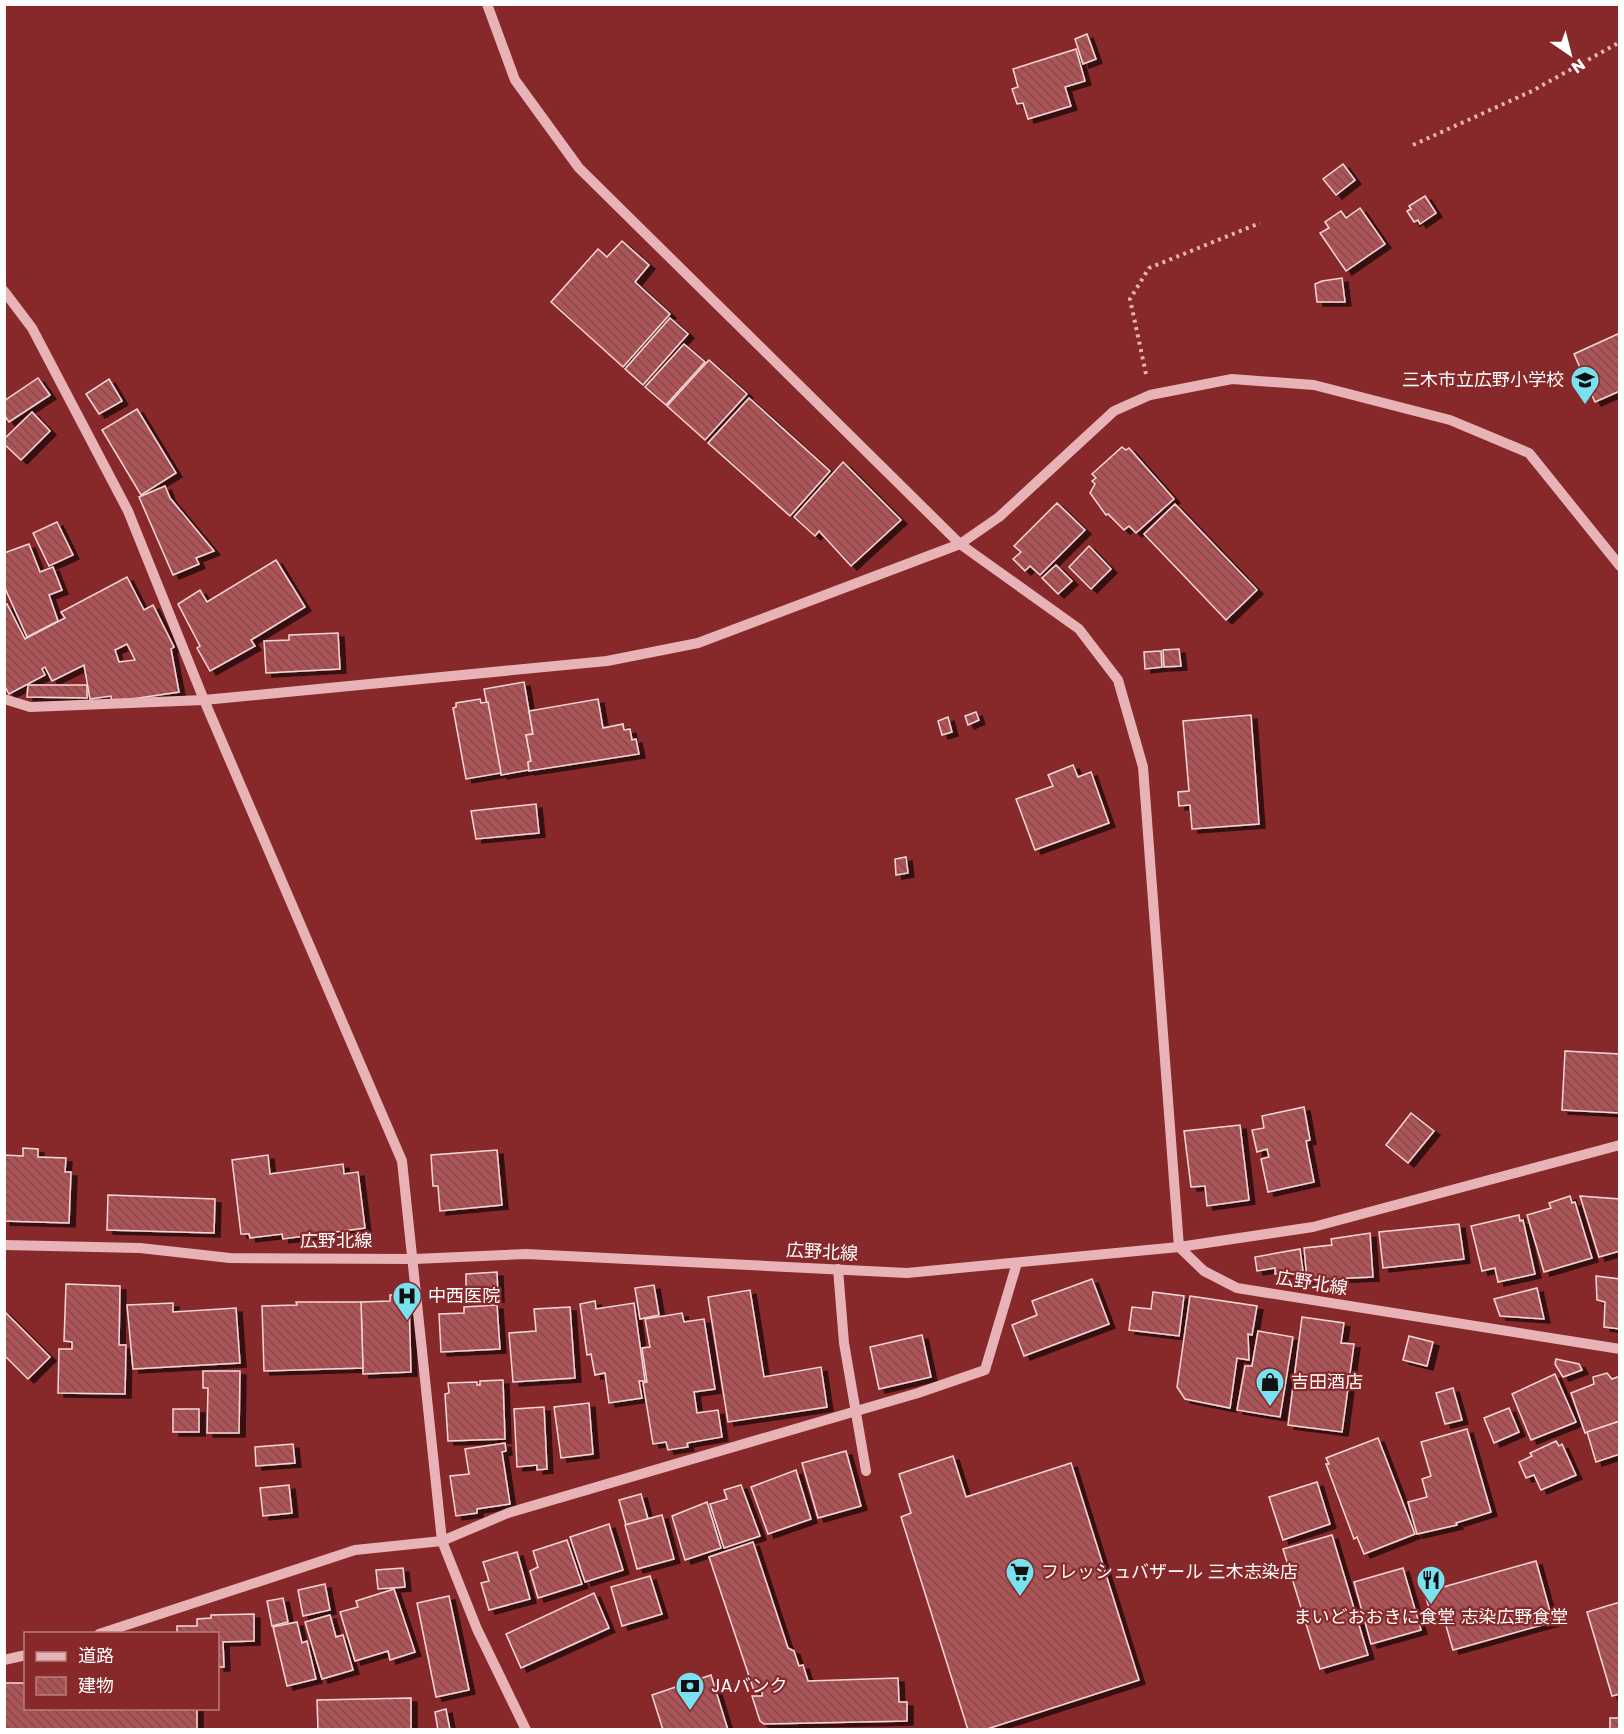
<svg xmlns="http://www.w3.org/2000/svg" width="1624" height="1734" font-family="Poppins,'Noto Sans JP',sans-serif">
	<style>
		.building { fill: url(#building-back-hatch); stroke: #f6d7d8; stroke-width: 1.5; fill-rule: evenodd; filter: url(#shadow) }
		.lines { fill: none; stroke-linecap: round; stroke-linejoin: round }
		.path { stroke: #e8b3b6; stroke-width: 4; stroke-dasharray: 3 4.5; stroke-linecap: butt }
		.minor { stroke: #e8b3b6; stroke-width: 10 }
		.labels { text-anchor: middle; stroke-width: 4.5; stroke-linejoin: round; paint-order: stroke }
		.poi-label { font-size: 18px; fill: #fff; stroke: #87282a; text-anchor: start }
		.street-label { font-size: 18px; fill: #fff; stroke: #87282a }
	</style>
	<defs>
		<pattern id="building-back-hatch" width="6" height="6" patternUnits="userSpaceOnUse" patternTransform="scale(1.5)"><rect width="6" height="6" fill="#b05357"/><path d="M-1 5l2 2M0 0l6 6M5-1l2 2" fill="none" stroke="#794f51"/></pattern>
		<filter id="shadow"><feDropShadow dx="6" dy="4" stdDeviation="0" flood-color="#0009"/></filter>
	</defs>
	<rect width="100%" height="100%" fill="#87282a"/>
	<g class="building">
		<polygon points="1087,34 1096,59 1083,64 1075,39"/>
		<polygon points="1076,49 1085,81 1065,87 1071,106 1028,119 1023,103 1017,104 1012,89 1018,87 1013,69"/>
		<polygon points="1343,164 1355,180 1336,195 1323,179"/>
		<polygon points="1425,196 1436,213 1420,224 1418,220 1414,222 1407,211 1411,209 1409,206"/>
		<polygon points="1360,208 1385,244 1346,271 1320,233 1329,228 1325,222 1341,211 1346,218"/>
		<polygon points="622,241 649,265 635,282 670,314 623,367 551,302 598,249 607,257"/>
		<polygon points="1342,278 1345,302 1317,302 1315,284 1322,281"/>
		<polygon points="670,318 688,334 643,385 625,369"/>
		<polygon points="1620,333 1620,391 1595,402 1574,354"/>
		<polygon points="684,344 705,362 666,405 645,387"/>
		<polygon points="709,360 747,394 705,440 667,406"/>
		<polygon points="38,378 50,395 9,422 4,415 4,401"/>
		<polygon points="109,379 122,401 99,414 86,394"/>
		<polygon points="749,398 830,471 790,516 708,443"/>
		<polygon points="137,409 176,473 141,495 102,430"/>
		<polygon points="32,412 50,431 21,460 4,444 4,439"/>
		<polygon points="1122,447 1126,450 1129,448 1174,499 1136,533 1129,526 1124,530 1108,514 1106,515 1090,493 1095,484 1092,481 1096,478 1092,474"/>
		<polygon points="843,462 901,520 851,566 819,531 815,536 794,517"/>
		<polygon points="165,486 170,498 214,551 196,558 199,564 173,575 139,497"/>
		<polygon points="1057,503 1085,530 1040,575 1030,566 1025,571 1013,559 1021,552 1014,546"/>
		<polygon points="1175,504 1257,590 1226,620 1144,534"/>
		<polygon points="57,522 73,555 49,566 33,533"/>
		<polygon points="29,544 40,572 53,567 62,590 49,595 58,621 27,637 4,586 4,553"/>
		<polygon points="1089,546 1111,569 1091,589 1069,567"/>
		<polygon points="276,560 305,607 251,640 255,646 210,671 197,648 200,646 178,604 200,590 207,602"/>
		<polygon points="1056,565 1072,581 1058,594 1042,578"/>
		<path d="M127,577L144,610L153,605L174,647L171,649L179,692L112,702L111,696L90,699L84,665L52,681L45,667L42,669L45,675L9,694L4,685V605L7,604L25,639L65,618L61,612ZM127,644L135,660L119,662L115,650Z"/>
		<polygon points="338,633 340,669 266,673 264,641 289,640 289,635"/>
		<polygon points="1179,649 1181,666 1164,667 1163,650"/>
		<polygon points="1161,651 1162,667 1145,669 1144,652"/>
		<polygon points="524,682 533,734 526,735 531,761 528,762 529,770 501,775 484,689"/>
		<polygon points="28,685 87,685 87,698 27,697"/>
		<polygon points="480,699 481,703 488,702 501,773 466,779 453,708 456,707 456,703"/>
		<polygon points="598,699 603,728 623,724 624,730 630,729 632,740 636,739 639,754 529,771 528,762 531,761 526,735 533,734 529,711"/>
		<polygon points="976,712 979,720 968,725 965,716"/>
		<polygon points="1251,715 1259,824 1192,829 1190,805 1179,806 1178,792 1189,791 1183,721"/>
		<polygon points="948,717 952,732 942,735 938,721"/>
		<polygon points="1073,765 1078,777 1091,772 1109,823 1035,850 1016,799 1053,786 1048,775"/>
		<polygon points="536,804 539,833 476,839 471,811"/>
		<polygon points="906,857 908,873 896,875 895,859"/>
		<polygon points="1565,1051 1620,1054 1620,1113 1562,1110"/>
		<polygon points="1304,1107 1310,1140 1306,1141 1314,1182 1268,1192 1261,1159 1269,1157 1267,1149 1257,1152 1252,1130 1264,1128 1262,1116"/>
		<polygon points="1411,1113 1434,1131 1408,1163 1386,1145"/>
		<polygon points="1240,1125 1249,1200 1207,1206 1205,1186 1191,1187 1184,1131"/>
		<polygon points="23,1148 38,1149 38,1157 66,1158 65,1172 71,1172 69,1223 4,1221 4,1155 23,1156"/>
		<polygon points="497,1150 502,1205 440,1211 438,1186 433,1186 431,1155"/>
		<polygon points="268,1155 270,1174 343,1164 344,1174 358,1172 365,1228 283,1239 282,1234 250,1238 249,1234 241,1234 232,1160"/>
		<polygon points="108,1195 215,1199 214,1233 107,1230"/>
		<polygon points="1570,1196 1572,1203 1575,1202 1592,1258 1544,1272 1527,1215 1551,1208 1549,1203"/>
		<polygon points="1580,1196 1620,1199 1620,1251 1599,1257"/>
		<polygon points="1519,1215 1520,1221 1523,1220 1535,1274 1498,1282 1495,1268 1482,1271 1471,1226"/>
		<polygon points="1459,1224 1464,1259 1383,1268 1379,1232"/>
		<polygon points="1370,1233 1373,1277 1307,1280 1304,1248 1332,1245 1331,1239"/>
		<polygon points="1300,1249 1303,1271 1275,1274 1275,1268 1257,1271 1255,1257"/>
		<polygon points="497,1272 498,1298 466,1300 466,1274"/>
		<polygon points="1596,1276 1620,1279 1620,1329 1604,1327 1605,1302 1597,1300"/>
		<polygon points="1092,1279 1109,1324 1024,1356 1012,1325 1037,1315 1032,1301"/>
		<polygon points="66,1284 120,1286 119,1345 126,1345 125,1394 58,1393 59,1349 72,1349 72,1342 64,1341"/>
		<polygon points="654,1285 659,1315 640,1319 635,1288"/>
		<polygon points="1537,1288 1544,1319 1500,1316 1494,1299"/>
		<polygon points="750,1290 764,1377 821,1367 827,1407 728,1422 708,1297"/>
		<polygon points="1153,1292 1184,1296 1179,1336 1129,1330 1132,1307 1151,1309"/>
		<polygon points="390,1295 400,1295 401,1301 409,1301 411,1372 363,1374 361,1302 390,1301"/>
		<polygon points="1190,1296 1257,1306 1252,1335 1248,1334 1249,1360 1237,1358 1230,1408 1185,1399 1177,1387"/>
		<polygon points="595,1301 596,1309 634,1303 645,1381 639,1381 642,1398 609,1403 605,1373 595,1375 591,1354 587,1355 580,1304"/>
		<polygon points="296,1302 361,1302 363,1368 264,1371 262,1306 297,1305"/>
		<polygon points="173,1303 173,1312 236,1308 240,1363 133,1369 127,1305"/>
		<polygon points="497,1305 500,1349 441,1352 439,1314 464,1313 464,1307"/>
		<polygon points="570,1307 575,1378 513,1382 509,1333 536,1331 534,1309"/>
		<polygon points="4,1311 50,1357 28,1379 4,1355"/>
		<polygon points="682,1313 684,1322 704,1319 715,1389 694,1392 697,1413 718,1410 722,1437 687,1443 688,1447 668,1450 666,1442 653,1444 643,1383 647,1382 642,1348 650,1347 645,1319"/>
		<polygon points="1302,1317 1344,1323 1341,1343 1354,1344 1342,1432 1288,1425"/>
		<polygon points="1258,1331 1293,1337 1280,1417 1237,1410 1245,1366 1252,1366"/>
		<polygon points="922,1335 931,1377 879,1389 870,1347"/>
		<polygon points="1409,1336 1433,1342 1427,1366 1403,1360"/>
		<polygon points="1556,1359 1579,1364 1582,1370 1563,1377 1555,1364"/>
		<polygon points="203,1371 240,1371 239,1433 207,1433 208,1388 203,1388"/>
		<polygon points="1607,1373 1612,1379 1620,1376 1620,1421 1585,1433 1571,1393 1594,1384 1593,1377"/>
		<polygon points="1555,1374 1576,1422 1531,1440 1512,1394"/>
		<polygon points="503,1380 505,1439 448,1441 445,1394 449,1393 448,1383 477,1382 477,1385 480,1385 480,1381"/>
		<polygon points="1453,1388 1462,1420 1445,1424 1436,1393"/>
		<polygon points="589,1403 593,1454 561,1458 554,1407"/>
		<polygon points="544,1407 547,1469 537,1470 537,1465 517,1467 514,1409"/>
		<polygon points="1509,1408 1519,1432 1494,1443 1484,1418"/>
		<rect x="173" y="1409" width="26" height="23"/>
		<polygon points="1620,1421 1620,1454 1596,1462 1587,1432"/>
		<polygon points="1467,1429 1491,1512 1456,1523 1457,1525 1417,1534 1408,1502 1427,1497 1422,1479 1431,1476 1421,1442"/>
		<polygon points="1378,1438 1415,1534 1364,1554 1357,1537 1354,1539 1326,1464 1329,1464 1326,1458"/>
		<polygon points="1556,1441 1559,1446 1562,1444 1576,1475 1541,1490 1534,1475 1526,1478 1519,1462 1532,1456 1530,1453"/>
		<polygon points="505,1443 506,1451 502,1452 510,1504 477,1509 477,1513 456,1516 450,1476 469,1474 465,1449"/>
		<polygon points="293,1444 295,1463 256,1466 255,1447"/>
		<polygon points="846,1451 861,1506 818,1518 802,1463"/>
		<polygon points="953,1456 966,1497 1071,1463 1139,1680 984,1730 968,1730 901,1517 911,1513 899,1474"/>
		<polygon points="796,1470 811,1519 768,1534 751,1487"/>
		<polygon points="1317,1482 1330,1524 1283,1540 1269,1497"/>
		<polygon points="289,1485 292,1513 263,1516 260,1488"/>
		<polygon points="741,1485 760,1536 724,1548 710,1504 727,1499 724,1490"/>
		<polygon points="641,1494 648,1519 626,1525 619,1500"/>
		<polygon points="707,1502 721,1548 685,1560 672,1516"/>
		<polygon points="662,1515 674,1559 637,1569 625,1525"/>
		<polygon points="609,1524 623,1570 585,1582 570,1537"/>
		<polygon points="1332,1535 1368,1655 1320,1669 1283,1549"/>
		<polygon points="567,1540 582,1584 538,1598 530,1571 538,1567 533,1551"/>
		<polygon points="753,1542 788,1648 794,1651 799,1666 803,1665 808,1681 898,1678 899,1702 907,1702 907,1721 764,1724 760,1721 752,1696 762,1696 762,1688 754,1691 709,1557"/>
		<polygon points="517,1552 530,1599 489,1610 481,1583 489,1581 483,1562"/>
		<polygon points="1536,1561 1553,1622 1453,1650 1443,1615 1432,1618 1426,1598 1438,1595 1436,1589"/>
		<polygon points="403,1568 405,1587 378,1589 376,1570"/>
		<polygon points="1403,1568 1421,1630 1371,1644 1354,1582"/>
		<polygon points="650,1576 662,1614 622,1626 611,1587"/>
		<polygon points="325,1584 330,1610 303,1616 298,1590"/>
		<polygon points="394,1589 415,1652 390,1660 388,1651 355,1661 340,1612 358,1607 356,1601"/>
		<polygon points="594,1593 609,1628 521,1668 506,1634"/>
		<polygon points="449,1596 469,1690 436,1697 417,1603"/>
		<polygon points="283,1598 288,1622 272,1626 267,1601"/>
		<polygon points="1620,1602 1620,1694 1612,1696 1587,1612"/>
		<polygon points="254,1614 254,1641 223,1642 224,1667 218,1667 218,1634 177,1634 177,1626 197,1626 197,1619 211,1618 211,1615"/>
		<polygon points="330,1615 336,1637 343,1635 353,1670 322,1679 305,1622"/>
		<polygon points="297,1622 302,1643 307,1641 316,1679 287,1686 273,1627"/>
		<polygon points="711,1675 728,1730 663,1730 652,1695"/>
		<polygon points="4,1683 26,1683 26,1708 197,1708 197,1730 4,1730"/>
		<polygon points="411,1698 411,1730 318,1730 317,1700"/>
		<polygon points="446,1709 450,1730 438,1730 435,1712"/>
		<rect x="1610" y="1718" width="10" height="12"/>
	</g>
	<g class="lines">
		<g class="path">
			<polyline points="1413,145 1532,91 1620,42"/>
			<polyline points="1146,374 1130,299 1149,268 1260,223"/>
		</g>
		<g class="minor">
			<polyline points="487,4 515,80 579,168 960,544 1079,629 1118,680 1143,767 1179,1247 1313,1227 1620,1145"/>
			<polyline points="4,291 32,328 128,511 204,700 402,1161 442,1541 477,1629 526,1730"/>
			<polyline points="4,699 30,707 204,700 607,661 698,643 960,544 999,517 1114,411 1150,395 1232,379 1314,385 1450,420 1529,453 1620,566"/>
			<polyline points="4,1245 140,1248 230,1258 414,1259 526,1254 907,1273 1179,1247 1204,1271 1237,1288 1620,1349"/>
			<polyline points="838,1269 844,1343 866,1471"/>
			<polyline points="99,1634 355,1550 442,1541 508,1513 918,1393 985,1370 1017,1263"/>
			<polyline points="4,1660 26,1655"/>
		</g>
	</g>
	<defs>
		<g id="school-pin" transform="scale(1.5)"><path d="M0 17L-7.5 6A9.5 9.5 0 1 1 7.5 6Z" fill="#79e2f0" stroke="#87282a"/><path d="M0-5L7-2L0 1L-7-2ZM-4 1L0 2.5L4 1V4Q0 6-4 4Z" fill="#111"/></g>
		<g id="hospital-pin" transform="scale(1.5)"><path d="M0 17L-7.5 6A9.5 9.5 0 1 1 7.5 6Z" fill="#79e2f0" stroke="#87282a"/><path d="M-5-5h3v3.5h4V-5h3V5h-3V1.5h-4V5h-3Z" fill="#111"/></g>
		<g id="shop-pin" transform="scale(1.5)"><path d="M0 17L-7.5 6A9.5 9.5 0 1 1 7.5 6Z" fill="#79e2f0" stroke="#87282a"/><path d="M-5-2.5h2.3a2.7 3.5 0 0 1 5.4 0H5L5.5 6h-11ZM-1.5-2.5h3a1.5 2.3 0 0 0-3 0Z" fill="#111"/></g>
		<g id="supermarket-pin" transform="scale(1.5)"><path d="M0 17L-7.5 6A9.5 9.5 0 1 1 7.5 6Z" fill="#79e2f0" stroke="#87282a"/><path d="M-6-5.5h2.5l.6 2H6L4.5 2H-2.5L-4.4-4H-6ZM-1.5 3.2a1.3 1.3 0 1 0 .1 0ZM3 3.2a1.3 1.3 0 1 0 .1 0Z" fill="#111"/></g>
		<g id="restaurant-pin" transform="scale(1.5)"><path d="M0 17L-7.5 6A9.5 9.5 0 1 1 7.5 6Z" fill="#79e2f0" stroke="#87282a"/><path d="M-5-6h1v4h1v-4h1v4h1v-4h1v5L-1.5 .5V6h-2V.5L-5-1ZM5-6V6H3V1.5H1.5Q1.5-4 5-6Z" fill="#111"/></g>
		<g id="bank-pin" transform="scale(1.5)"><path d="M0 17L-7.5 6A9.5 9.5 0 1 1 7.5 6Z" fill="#79e2f0" stroke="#87282a"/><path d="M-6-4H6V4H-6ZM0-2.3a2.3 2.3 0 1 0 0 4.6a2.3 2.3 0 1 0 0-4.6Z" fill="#111"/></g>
	</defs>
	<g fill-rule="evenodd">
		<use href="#school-pin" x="1585" y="380"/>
		<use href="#hospital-pin" x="407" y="1296"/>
		<use href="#shop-pin" x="1270" y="1382"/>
		<use href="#supermarket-pin" x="1020" y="1572"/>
		<use href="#restaurant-pin" x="1431" y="1580"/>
		<use href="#bank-pin" x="690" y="1686"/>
	</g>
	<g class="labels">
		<g class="poi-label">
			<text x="1564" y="386" text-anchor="end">三木市立広野小学校</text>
			<text x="428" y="1302">中西医院</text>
			<text x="1291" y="1388">吉田酒店</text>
			<text x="1041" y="1578">フレッシュバザール 三木志染店</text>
			<text x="1431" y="1623" text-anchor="middle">まいどおおきに食堂 志染広野食堂</text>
			<text x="711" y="1692">JAバンク</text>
		</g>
		<g class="street-label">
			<text x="336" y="1247">広野北線</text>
			<text transform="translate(822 1252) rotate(3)" y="6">広野北線</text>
			<text transform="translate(1312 1283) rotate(9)" y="6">広野北線</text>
		</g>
	</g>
	<rect width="1624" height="1734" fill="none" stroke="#ffffff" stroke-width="12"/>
	<rect x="24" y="1632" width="195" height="78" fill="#87282a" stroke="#b77e7f" stroke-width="1.5"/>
	<rect x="36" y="1652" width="30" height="9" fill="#e8b3b6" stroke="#b77e7f" stroke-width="1.5"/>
	<text x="78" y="1662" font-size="18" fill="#ffffff">道路</text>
	<rect x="36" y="1677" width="30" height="18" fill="url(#building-back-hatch)" stroke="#b77e7f" stroke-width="1.5"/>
	<text x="78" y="1692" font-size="18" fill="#ffffff">建物</text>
	<g transform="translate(1570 54) rotate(145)" stroke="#87282a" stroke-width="4.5" paint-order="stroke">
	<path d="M0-4.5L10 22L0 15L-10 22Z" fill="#ffffff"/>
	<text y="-9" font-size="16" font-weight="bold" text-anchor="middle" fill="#ffffff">N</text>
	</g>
</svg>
